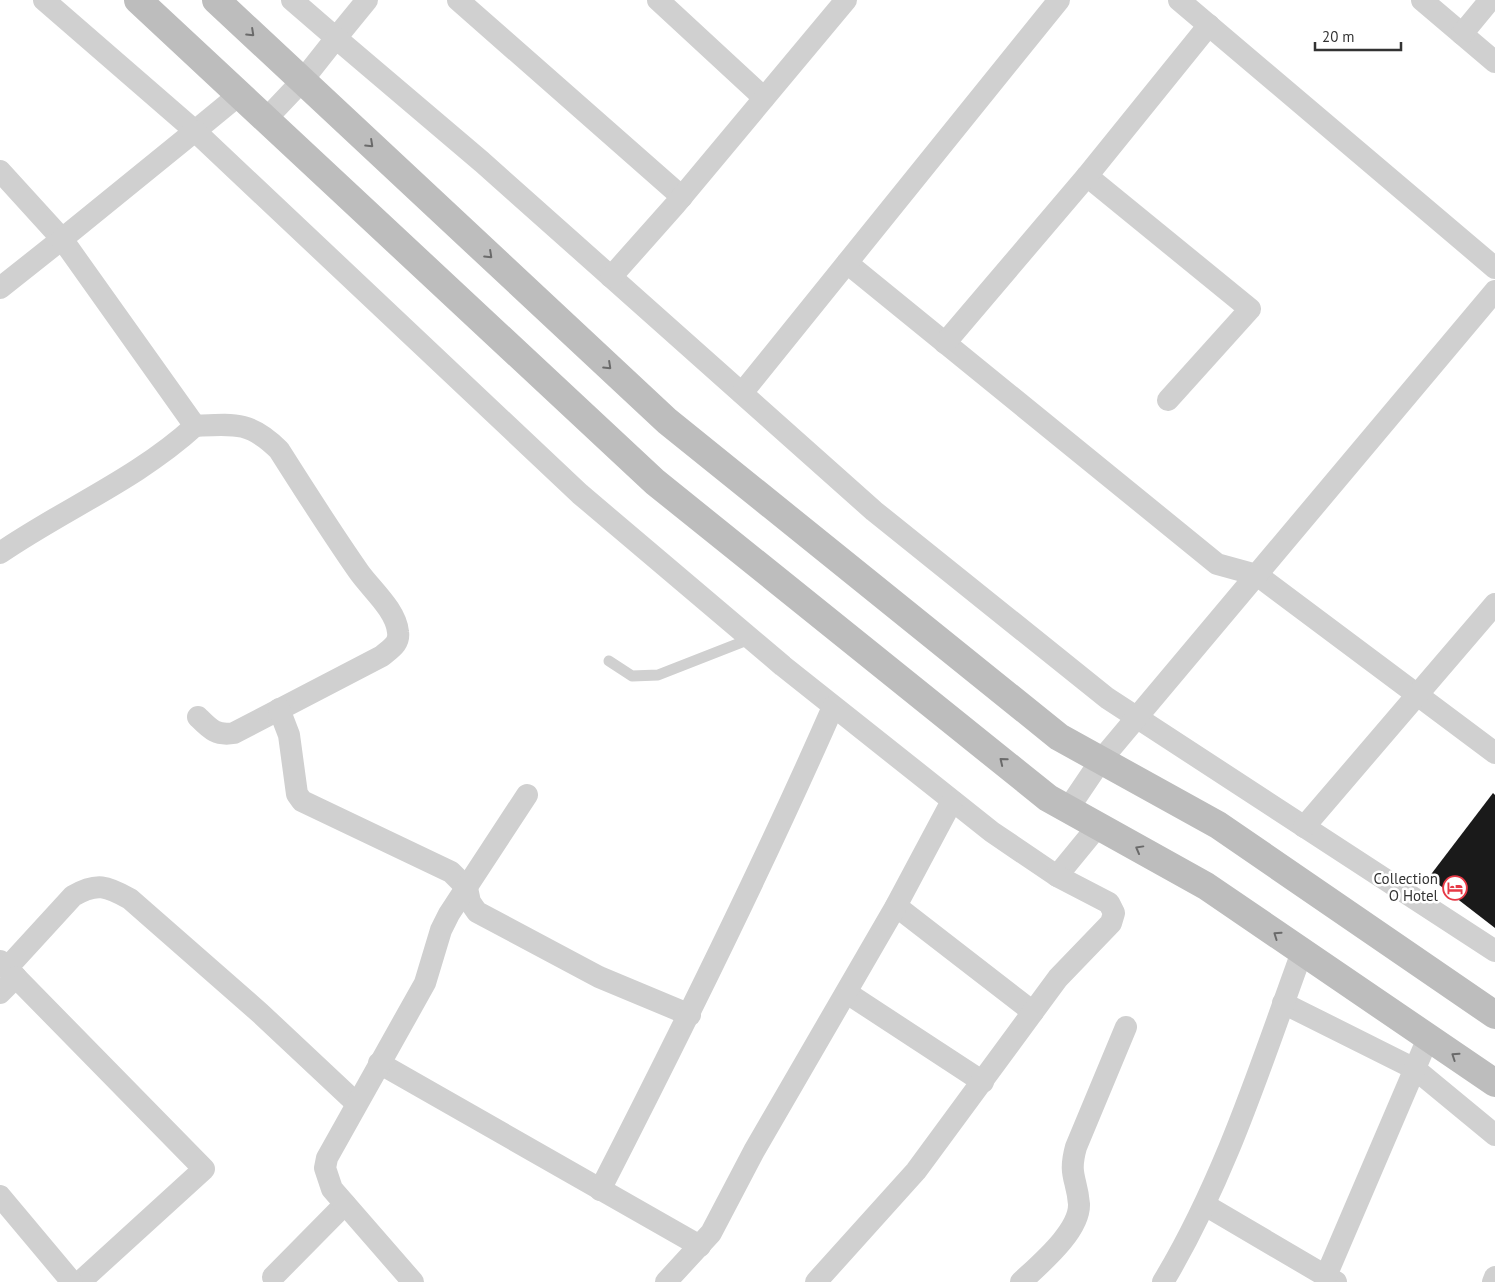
<svg xmlns="http://www.w3.org/2000/svg" width="1495" height="1282" font-family="'PT Sans',sans-serif">
	<style>
		.building { fill: #1a1a1a }
		.lines { fill: none; stroke-linecap: round; stroke-linejoin: round }
		.lane { stroke: #d0d0d0; stroke-width: 11 }
		.street { stroke: #d0d0d0; stroke-width: 22 }
		.secondary { stroke: #bdbdbd; stroke-width: 28 }
		.oneway { stroke: #6a6a6a }
		.labels { text-anchor: middle; stroke-width: 5; stroke-linejoin: round; paint-order: stroke }
		.poi-label { font-size: 15px; fill: #333; stroke: #fff; text-anchor: end }
	</style>
	<rect width="100%" height="100%" fill="#fff"/>
	<polygon class="building" points="1493,793 1495,795 1495,928 1429,877"/>
	<g class="lines">
		<polyline class="lane" points="609,661 632,676 658,675 750,639"/>
		<g class="street">
			<polyline points="44,0 195,131 240,94"/>
			<polyline points="292,0 336,38 367,0"/>
			<polyline points="458,0 682,197"/>
			<polyline points="658,0 764,98"/>
			<polyline points="1179,0 1495,268"/>
			<polyline points="1422,0 1495,62"/>
			<polyline points="1462,34 1490,0"/>
			<polyline points="267,118 302,81 336,38 482,162 874,511 1107,698 1495,951"/>
			<polyline points="0,171 62,239 0,288"/>
			<polyline points="1087,176 1250,309 1168,400"/>
			<polyline points="847,263 1217,564 1257,575 1495,753"/>
			<polyline points="611,277 675,205 846,0"/>
			<polyline points="945,343 1087,176 1209,25"/>
			<polyline points="742,393 1059,0"/>
			<path d="M195,426C234,424 250,421 279,450C305,491 331,532 359,572C371,589 396,610 398,632C400,644 390,649 382,656L234,733C216,736 210,729 198,717"/>
			<path d="M0,553C64,509 137,479 195,426L62,239L195,131L580,494L783,666L992,832L1057,876L1098,826"/>
			<polyline points="279,709 289,735 297,794 302,801 451,872 467,888 470,902 477,912 599,977 690,1015"/>
			<polyline points="1068,809 1101,760 1495,291"/>
			<polyline points="1304,827 1495,604"/>
			<polyline points="896,906 1033,1012"/>
			<polyline points="0,961 204,1169 80,1282"/>
			<path d="M7,968L73,896C97,882 107,886 130,899L260,1013L356,1103"/>
			<polyline points="0,993 16,977"/>
			<polyline points="847,993 983,1082"/>
			<polyline points="1283,1003 1415,1069 1495,1135"/>
			<polyline points="379,1063 700,1246"/>
			<path d="M600,1190C682,1030 761,871 833,707"/>
			<polyline points="0,1196 72,1282"/>
			<polyline points="1205,1205 1336,1282"/>
			<polyline points="1326,1276 1428,1038"/>
			<polyline points="273,1277 345,1204"/>
			<polyline points="413,1282 332,1189 325,1168 327,1158 425,983 441,930 449,914 527,795"/>
			<polyline points="666,1282 711,1233 754,1151 896,906 952,801"/>
			<polyline points="816,1282 916,1171 1058,978 1111,923 1114,913 1109,903 1057,876"/>
			<path d="M1021,1282C1040,1264 1080,1231 1079,1204C1077,1178 1068,1176 1076,1147L1126,1027"/>
			<path d="M1163,1282C1225,1179 1261,1064 1302,952"/>
			<polyline points="1493,1282 1495,1277"/>
		</g>
		<g class="secondary">
			<polyline points="138,0 655,482 1048,798 1206,886 1495,1083"/>
			<polyline points="216,0 667,421 1059,737 1218,825 1495,1015"/>
		</g>
	</g>
	<defs><path id="oneway-chevron" d="M-2-3.5L2.5 0L-2 3.5" fill="none" stroke-width="1.6" stroke-linecap="round" stroke-linejoin="round" transform="scale(1.25)"/></defs>
	<g class="oneway">
		<use href="#oneway-chevron" transform="translate(251 33) rotate(43)"/>
		<use href="#oneway-chevron" transform="translate(370 144) rotate(43)"/>
		<use href="#oneway-chevron" transform="translate(489 255) rotate(43)"/>
		<use href="#oneway-chevron" transform="translate(608 366) rotate(43)"/>
		<use href="#oneway-chevron" transform="translate(1003 761) rotate(-141)"/>
		<use href="#oneway-chevron" transform="translate(1139 849) rotate(-151)"/>
		<use href="#oneway-chevron" transform="translate(1277 935) rotate(-145)"/>
		<use href="#oneway-chevron" transform="translate(1455 1056) rotate(-146)"/>
	</g>
	<defs>
		<g id="hotel-ring" transform="scale(1.25)"><circle r="9.5" fill="#fff" stroke="#e63946" stroke-width="1.5"/><path d="M-6-4.5h1.5V1H6V5H4.5V3h-9V5H-6ZM-4 0a1.8 1.8 0 1 1 3.6 0ZM.5 0V-2.5h3Q6-2.5 6 0Z" fill="#e63946"/></g>
	</defs>
	<g fill-rule="evenodd">
		<use href="#hotel-ring" x="1455" y="888"/>
	</g>
	<g class="labels">
		<g class="poi-label">
			<text x="1438" y="884">Collection<tspan x="1438" dy="17">O Hotel</tspan></text>
		</g>
	</g>
	<path d="M1315 42v8h86v-8" fill="none" stroke="#333333" stroke-width="2.5"/>
	<text x="1322" y="42" font-size="15" fill="#333333" stroke="#ffffff" stroke-width="4" paint-order="stroke">20 m</text>
</svg>
